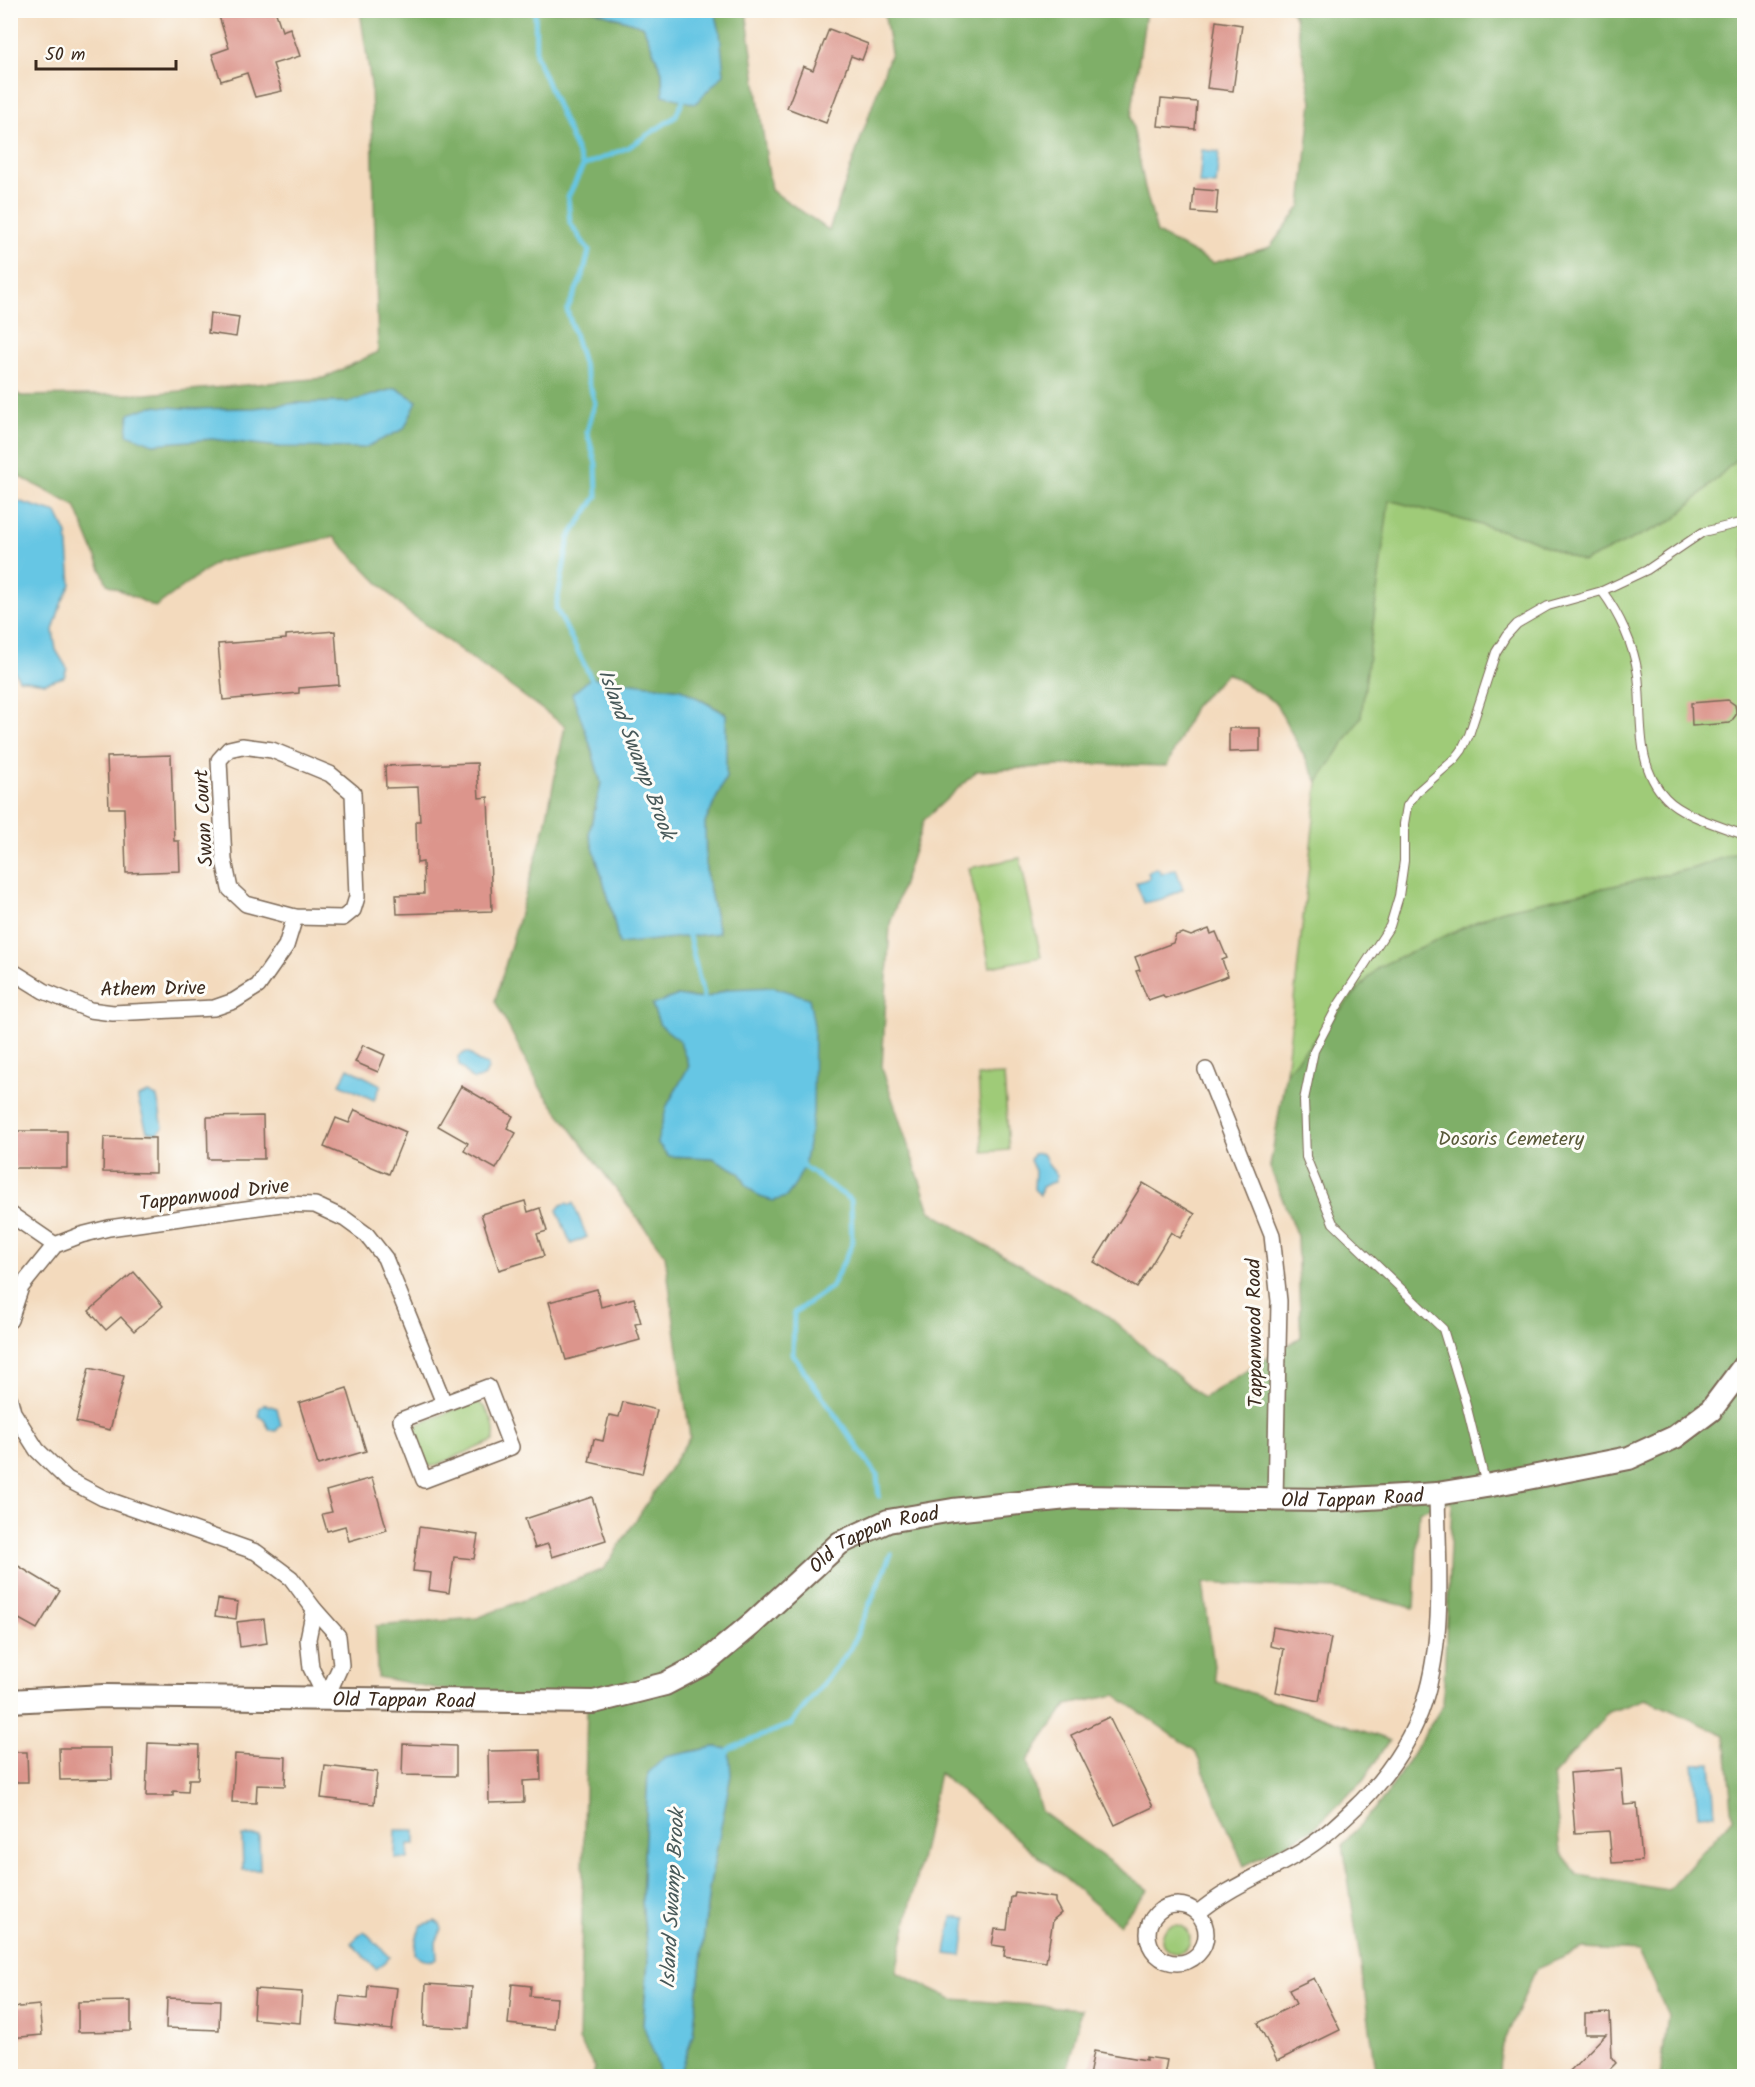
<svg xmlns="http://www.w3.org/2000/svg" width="1755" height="2087" font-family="Kalam,sans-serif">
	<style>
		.green { fill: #9fcb78; stroke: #6d7a4b; stroke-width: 1.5 }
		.forest { fill: #7faf68; stroke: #5d6c43; stroke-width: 1.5; fill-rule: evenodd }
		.water { fill: #66c6e4; stroke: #507881; stroke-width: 1.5 }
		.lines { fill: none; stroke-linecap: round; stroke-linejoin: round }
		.stream { stroke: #66c6e4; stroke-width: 5 }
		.building { fill: #dc958c }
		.lane-casing { stroke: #7b6856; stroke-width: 10 }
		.street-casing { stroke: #7b6856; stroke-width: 18 }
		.secondary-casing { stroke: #7b6856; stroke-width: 26 }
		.lane { stroke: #fff; stroke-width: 8 }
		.street { stroke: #fff; stroke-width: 15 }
		.secondary { stroke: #fff; stroke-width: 22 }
		.labels { text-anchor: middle; stroke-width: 6; stroke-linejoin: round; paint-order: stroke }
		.street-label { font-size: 20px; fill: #3b2a1e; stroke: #fdfcf7 }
		.park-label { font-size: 20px; fill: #595a39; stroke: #fdfcf7 }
		.water-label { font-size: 21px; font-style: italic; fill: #485959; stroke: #fdfcf7 }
	</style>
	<rect width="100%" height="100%" fill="#fdfcf7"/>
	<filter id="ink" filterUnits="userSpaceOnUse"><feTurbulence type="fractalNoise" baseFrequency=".0167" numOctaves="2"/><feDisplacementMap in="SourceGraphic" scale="12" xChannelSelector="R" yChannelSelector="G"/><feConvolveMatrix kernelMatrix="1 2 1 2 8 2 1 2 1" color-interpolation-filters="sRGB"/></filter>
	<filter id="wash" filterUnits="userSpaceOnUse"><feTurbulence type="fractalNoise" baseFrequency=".008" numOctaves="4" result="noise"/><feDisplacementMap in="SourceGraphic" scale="24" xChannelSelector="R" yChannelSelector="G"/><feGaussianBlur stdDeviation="1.35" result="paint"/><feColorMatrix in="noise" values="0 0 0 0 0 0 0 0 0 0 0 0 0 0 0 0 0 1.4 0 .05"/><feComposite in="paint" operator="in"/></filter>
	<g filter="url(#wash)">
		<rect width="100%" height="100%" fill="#f3dabd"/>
		<g class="green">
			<polygon points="1744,434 1744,1328 1301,1337 1297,1236 1270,1167 1286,1072 1318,782 1339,478"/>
			<polygon points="1020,858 1041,957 990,967 969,868"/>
			<polygon points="1004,1075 1009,1150 983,1152 978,1076"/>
			<path d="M473,1402C488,1402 498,1429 493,1441L434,1466H427L413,1433L414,1426Z"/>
			<circle cx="1176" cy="1939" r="14"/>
		</g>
		<path class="forest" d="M360,11H595L643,26L662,72L663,95L720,32L715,11H746L771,190L829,230L891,52L884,11H1146L1131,117L1145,188L1157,233L1213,263L1270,247L1301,206L1312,101L1295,17L1291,11H1744V452L1674,520L1583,562L1525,537L1389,500L1361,717L1318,782L1275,702L1227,673L1194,707L1167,766L1089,764L977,771L924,820L890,924L882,1068L930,1211L990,1248L1108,1316L1203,1398L1301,1337L1297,1236L1270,1167L1286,1072L1378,967L1499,911L1694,868L1744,850V2076H1660L1668,2015L1639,1952L1583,1949L1536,1969L1500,2052L1499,2076H1377L1343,1844L1386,1796L1443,1705L1452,1501L1419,1511L1414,1608L1336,1589L1203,1583L1216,1681L1389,1740L1364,1780L1313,1829L1244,1866L1195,1751L1115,1695L1067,1705L1027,1761L1041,1811L1148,1890L1119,1924L939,1773L896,1972L953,1999L1081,2009L1066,2076H593L595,2068L579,2040L587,1707L445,1690L377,1677L376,1626L477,1618L604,1569L690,1437L665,1255L541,1089L495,1001L545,826L565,726L405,610L334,537L217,562L155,607L107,584L75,506L11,472L10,389L21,396L147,394L324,378L378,352L371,84ZM396,388L280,447L212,439L153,444L152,406L195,409L254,408L297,403L350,402ZM591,678L681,689L725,713L726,777L705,823L706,873L719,933L619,943L610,903L589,834L601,783L590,744ZM728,989L813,1074V1114L747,1186L739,1172L713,1158L668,1156L667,1106L689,1066L679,1039L676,996L704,999ZM1646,1699L1725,1735L1733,1818L1668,1890L1578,1875L1561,1852L1553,1775L1609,1712ZM715,1747L728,1749L719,1834L709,1889L693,2034L643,2023L648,1962L642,1901L648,1773L688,1752Z"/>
		<g class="water">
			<polygon points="595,11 715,11 720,32 724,74 695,104 663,95 662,72 643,26"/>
			<polygon points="1202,150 1219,152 1216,185 1199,184"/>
			<polygon points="396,388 417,401 404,429 364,448 280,447 212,439 153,444 127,434 129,414 152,406 195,409 254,408 297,403 350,402"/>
			<polygon points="11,499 57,513 67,534 71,584 61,604 53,630 56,650 67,668 64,677 45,683 19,679 11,665"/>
			<polygon points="591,678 681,689 726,714 726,777 705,823 706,873 719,933 619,944 610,903 589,834 601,783 590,744 572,694"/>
			<polygon points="1155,868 1159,869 1161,874 1176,869 1183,889 1162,899 1144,903 1136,883 1150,878 1148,873"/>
			<polygon points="774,987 809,998 814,1025 813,1114 804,1167 793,1188 786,1197 773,1201 760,1197 747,1186 739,1172 713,1158 668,1156 657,1142 667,1106 689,1066 679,1040 660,1025 652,1005 676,996 704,999 728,989"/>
			<path d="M466,1052L471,1054L477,1061L488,1065V1068L485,1076C467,1086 470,1072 459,1065L458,1057Z"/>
			<polygon points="348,1068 381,1085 374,1100 340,1084"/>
			<polygon points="148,1093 157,1097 163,1127 158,1133 147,1131 138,1100 138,1097"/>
			<polygon points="1040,1153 1044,1155 1049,1166 1057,1175 1055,1182 1050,1183 1042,1187 1040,1195 1034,1189 1035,1171 1030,1160 1033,1154"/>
			<polygon points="567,1203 570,1205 573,1203 587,1237 571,1244 557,1210 561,1205"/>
			<polygon points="264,1404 277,1408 281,1425 276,1431 270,1430 264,1420 259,1416 259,1409"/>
			<polygon points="715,1747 729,1749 731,1775 709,1889 693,2034 680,2075 661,2075 643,2024 648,1962 642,1901 648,1773 665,1757"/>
			<polygon points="1711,1763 1715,1814 1698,1815 1693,1764"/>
			<polygon points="396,1830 415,1830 415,1844 409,1844 408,1859 395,1858"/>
			<polygon points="242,1836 259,1836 260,1870 243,1870"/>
			<polygon points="952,1917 967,1919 962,1956 946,1954"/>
			<path d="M435,1921L440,1924L442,1929L436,1942L437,1959C429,1962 421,1960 415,1954C415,1944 417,1933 422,1925Z"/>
			<polygon points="364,1931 390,1957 376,1969 351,1943"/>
		</g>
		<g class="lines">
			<g class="stream">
				<polyline points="535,10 536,56 583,166"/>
				<polyline points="593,682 556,608 569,538 597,496 596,464 587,432 595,403 567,310 583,275 589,251 570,223 568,197 583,166 629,147 675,117 683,101 682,94"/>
				<polyline points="688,932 704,999 707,1004"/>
				<polyline points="801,1161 804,1167 851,1200 852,1245 831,1287 794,1313 793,1355 877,1475 879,1496"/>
				<polyline points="726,1754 729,1749 791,1724 851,1648 891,1554"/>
			</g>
		</g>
		<g id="blocks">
			<g class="building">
				<polygon points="217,10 275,10 282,31 290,28 300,56 273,64 282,91 255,97 247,73 221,81 212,54 229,48"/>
				<polygon points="1216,21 1242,25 1233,91 1207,88"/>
				<polygon points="829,29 868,44 862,60 851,56 826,123 787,108 803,66 813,70"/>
				<polygon points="1161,99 1197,102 1195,129 1158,126"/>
				<polygon points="1194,189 1218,191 1216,214 1192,212"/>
				<polygon points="210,313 239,317 236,337 208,333"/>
				<polygon points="335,631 339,685 299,688 299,693 223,700 218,644 286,639 286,635"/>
				<polygon points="1728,700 1735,705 1736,710 1736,715 1730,723 1692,726 1691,703"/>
				<polygon points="1229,728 1260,728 1260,751 1229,752"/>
				<polygon points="171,755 174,841 179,841 180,871 126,873 124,808 109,808 107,757"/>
				<polygon points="477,763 479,798 488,797 492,911 397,914 396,895 424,894 423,862 417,863 416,821 420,821 418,787 386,788 385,766"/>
				<polygon points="1209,929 1211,934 1216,932 1227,958 1222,960 1228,976 1165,998 1163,995 1148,1000 1136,971 1140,970 1135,957 1173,943 1176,935 1183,933 1191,936"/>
				<polygon points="363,1045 385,1055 378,1072 355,1062"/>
				<polygon points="461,1086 513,1116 507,1128 516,1133 496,1169 464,1151 468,1143 438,1126"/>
				<polygon points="355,1110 406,1132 389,1174 324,1147 336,1118 349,1123"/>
				<polygon points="263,1116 264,1159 208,1159 207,1117"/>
				<rect x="10" y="1131" width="57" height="37"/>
				<polygon points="104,1137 155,1138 155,1173 103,1172"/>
				<polygon points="1143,1183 1195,1214 1180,1238 1171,1232 1137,1288 1094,1262"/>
				<polygon points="525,1201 528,1212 540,1208 547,1231 537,1234 544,1256 499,1270 481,1214"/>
				<polygon points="134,1272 163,1306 134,1331 121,1317 106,1330 89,1311"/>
				<polygon points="597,1289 601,1307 634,1298 641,1323 635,1324 640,1340 566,1360 549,1302"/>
				<polygon points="89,1368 124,1376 110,1430 76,1422"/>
				<polygon points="347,1388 366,1451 318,1465 299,1403"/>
				<polygon points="623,1402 657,1410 642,1474 589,1462 594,1439 603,1441 609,1415 619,1417"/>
				<polygon points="372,1478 387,1530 349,1541 345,1526 327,1531 322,1514 332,1512 326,1491"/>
				<polygon points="592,1497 606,1540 552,1557 548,1544 535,1548 525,1519"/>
				<polygon points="419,1527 478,1535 474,1559 454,1557 449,1593 429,1590 431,1573 413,1571"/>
				<polygon points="10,1561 60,1591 37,1629 10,1614"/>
				<polygon points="218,1599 238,1602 236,1619 215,1616"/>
				<polygon points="264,1619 267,1643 240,1647 237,1622"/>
				<polygon points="1273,1627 1331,1638 1319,1701 1276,1692 1284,1649 1270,1646"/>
				<polygon points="1109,1717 1153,1807 1115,1825 1071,1735"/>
				<polygon points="148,1743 199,1745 198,1779 189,1779 188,1792 173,1791 173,1796 146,1796"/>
				<polygon points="403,1744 456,1746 456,1776 402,1775"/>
				<polygon points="59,1748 111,1748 112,1779 60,1780"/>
				<polygon points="540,1750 541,1780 523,1781 524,1802 489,1803 488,1751"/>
				<polygon points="10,1752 27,1752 28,1782 10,1782"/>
				<polygon points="235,1754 286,1757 285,1786 257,1785 256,1803 232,1802"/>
				<polygon points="325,1766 377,1772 374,1804 321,1798"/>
				<polygon points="1621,1769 1624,1805 1637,1804 1642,1861 1612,1863 1609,1831 1575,1833 1570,1773"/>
				<polygon points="1015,1892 1055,1898 1055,1902 1061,1913 1053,1920 1046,1962 1004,1956 1005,1947 992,1945 995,1929 1007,1930 1011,1897 1014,1897"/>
				<polygon points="1314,1978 1340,2030 1277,2061 1258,2023 1296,2004 1289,1990"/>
				<polygon points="426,1984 472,1987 469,2028 424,2026"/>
				<polygon points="512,1984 531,1986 530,1996 557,1998 554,2029 508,2024"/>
				<polygon points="368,1985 397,1988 392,2030 337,2024 340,1996 367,1999"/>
				<polygon points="255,1989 302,1992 300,2023 253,2019"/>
				<polygon points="167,1998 220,2000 219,2030 166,2028"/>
				<polygon points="131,2001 131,2031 78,2032 78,2002"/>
				<polygon points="39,2005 42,2035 10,2038 10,2008"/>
				<polygon points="1610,2013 1612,2058 1616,2063 1603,2076 1565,2076 1606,2034 1585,2034 1585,2014"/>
				<polygon points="1094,2051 1146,2060 1146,2057 1167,2060 1164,2076 1089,2076"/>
			</g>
		</g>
	</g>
	<g filter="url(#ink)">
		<use href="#blocks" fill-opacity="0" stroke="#7b6856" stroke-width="1.5"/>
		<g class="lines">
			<g class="lane-casing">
				<g id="lane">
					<path d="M1744,522L1703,532L1647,570L1602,591C1619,614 1634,645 1638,675C1643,715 1634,766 1666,798C1683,816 1721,826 1744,835"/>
					<polyline points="1486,1485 1466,1404 1443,1329 1333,1223 1306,1157 1304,1100 1314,1051 1337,1007 1390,926 1399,896 1404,861 1404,824 1407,806 1416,793 1455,759 1462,750 1469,735 1496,652 1506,636 1517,624 1548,606 1602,591"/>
				</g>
			</g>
			<g class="street-casing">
				<g id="street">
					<polygon points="242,746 272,750 330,774 353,793 357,897 353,910 343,918 295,917 246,904 230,889 224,860 219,760 229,749"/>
					<polyline points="10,970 44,991 90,1010 113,1013 214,1008 234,1001 258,986 286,946 295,917"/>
					<polyline points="1206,1070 1272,1235 1279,1301 1275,1500"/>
					<polyline points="10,1214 55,1245"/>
					<polyline points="10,1320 21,1287 55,1245 81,1235 109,1228 281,1204 315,1205 345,1219 367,1235 385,1258 444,1403"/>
					<polygon points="488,1387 511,1447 424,1480 401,1420"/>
					<polyline points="10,1400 13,1412 37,1450 67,1479 103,1498 256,1552 291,1578 314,1609 338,1636 341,1665 326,1698"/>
					<polyline points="314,1609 308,1639 311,1668 326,1698"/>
					<circle cx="1177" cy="1934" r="29"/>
					<path d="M1198,1913C1228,1887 1265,1874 1299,1853C1323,1839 1342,1820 1362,1801C1389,1773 1412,1739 1424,1702C1445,1636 1438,1562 1437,1494"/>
				</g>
			</g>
			<g class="secondary-casing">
				<g id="secondary">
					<path id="s1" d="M10,1701L104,1696L594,1702L665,1684L705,1663L753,1623L840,1543L888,1521L953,1510L1076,1497L1333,1500L1437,1494L1486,1486L1629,1458L1675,1437L1711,1410L1744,1366"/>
				</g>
			</g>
			<use href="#lane" class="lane"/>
			<use href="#street" class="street"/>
			<use href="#secondary" class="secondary"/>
		</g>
	</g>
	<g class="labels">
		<g class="street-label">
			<text transform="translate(203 818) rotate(-93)" y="7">Swan Court</text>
			<text transform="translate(153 988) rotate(-1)" y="7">Athem Drive</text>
			<text transform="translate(214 1194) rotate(-7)" y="7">Tappanwood Drive</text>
			<text transform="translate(1254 1333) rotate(-91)" y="7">Tappanwood Road</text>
			<text dy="7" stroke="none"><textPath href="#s1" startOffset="1402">Old Tappan Road</textPath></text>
			<text dy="7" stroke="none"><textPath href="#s1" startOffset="916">Old Tappan Road</textPath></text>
			<text dy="7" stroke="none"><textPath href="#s1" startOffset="394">Old Tappan Road</textPath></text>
		</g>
		<g class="park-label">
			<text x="1511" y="1145">Dosoris Cemetery</text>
		</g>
		<g class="water-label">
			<text transform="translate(637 754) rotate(69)" y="7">Island Swamp Brook</text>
			<text transform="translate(672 1899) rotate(-87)" y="7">Island Swamp Brook</text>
		</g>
	</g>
	<rect width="1755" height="2087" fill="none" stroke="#fdfcf7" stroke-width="36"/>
	<path d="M36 60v9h140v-9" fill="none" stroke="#3b2a1e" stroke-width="3"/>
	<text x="45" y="60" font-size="18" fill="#3b2a1e" stroke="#fdfcf7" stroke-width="4.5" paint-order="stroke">50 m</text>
</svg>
